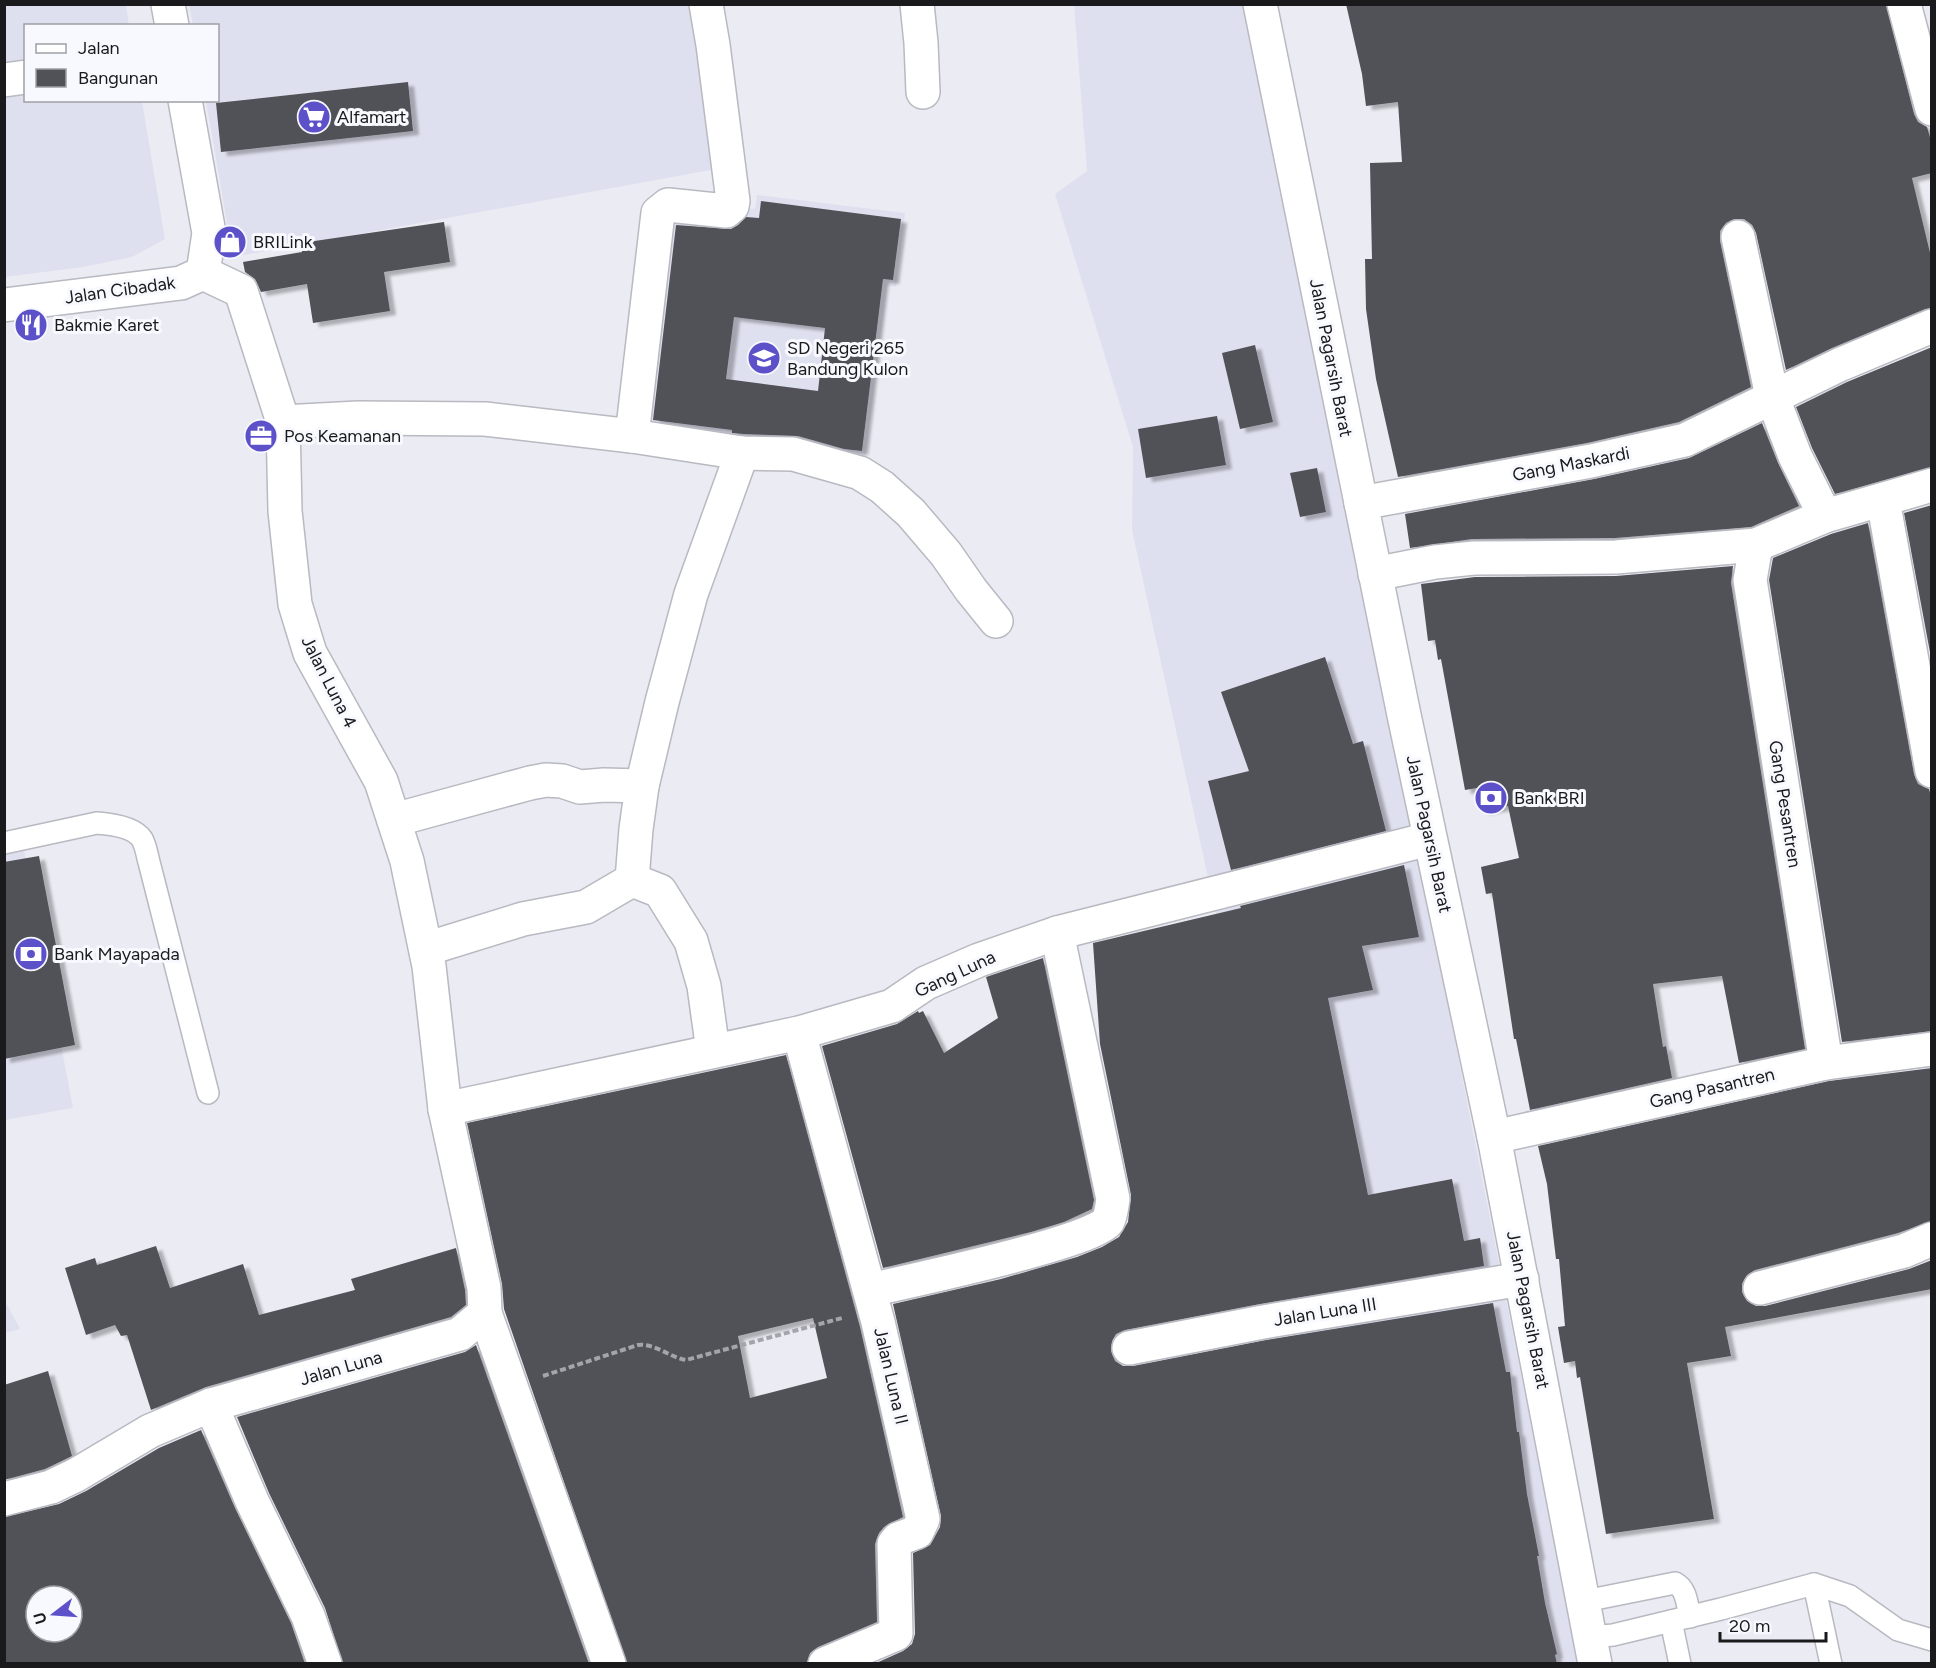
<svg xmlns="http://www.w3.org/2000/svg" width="1936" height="1668" font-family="Figtree,sans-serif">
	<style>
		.built { fill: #dfe0ef }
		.building { fill: #515158; fill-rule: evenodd; filter: url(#shadow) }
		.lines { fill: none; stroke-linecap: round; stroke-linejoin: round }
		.service-casing { stroke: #b8b9c1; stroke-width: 24 }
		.minor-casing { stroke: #b8b9c1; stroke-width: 36 }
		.tertiary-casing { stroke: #b8b9c1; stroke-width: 36 }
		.secondary-casing { stroke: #b8b9c1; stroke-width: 36 }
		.path { stroke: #a4a4aa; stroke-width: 4; stroke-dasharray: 6 3; stroke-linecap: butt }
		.service { stroke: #fff; stroke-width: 21 }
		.minor { stroke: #fff; stroke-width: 33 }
		.tertiary { stroke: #fff; stroke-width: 33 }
		.secondary { stroke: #fff; stroke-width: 33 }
		.labels { text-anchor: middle; stroke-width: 6; stroke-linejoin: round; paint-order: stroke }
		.poi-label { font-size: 18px; fill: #1a1a1d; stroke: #f8f9ff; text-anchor: start }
		.street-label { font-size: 18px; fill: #1a1a1d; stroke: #f8f9ff }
	</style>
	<defs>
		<filter id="shadow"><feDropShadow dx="6" dy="4" stdDeviation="1.5" flood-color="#0004"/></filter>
	</defs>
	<rect width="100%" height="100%" fill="#ebebf3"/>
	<g class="built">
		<polygon points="4,5 126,5 129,25 26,26 26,100 142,101 165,239 132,257 83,267 5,277"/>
		<polygon points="189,5 693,5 711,170 233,257 206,101 218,100 218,26 193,25"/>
		<polygon points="1074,5 1250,5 1578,1663 1380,1663 1132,530 1133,447 1055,194 1087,171"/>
		<polygon points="757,195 905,213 896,287 887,286 865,459 641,430 675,202 755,209"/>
		<polygon points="20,829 73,1108 5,1120 5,832"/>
		<polygon points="5,1301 20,1329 5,1333"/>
	</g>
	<g class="building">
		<polygon points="1346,4 1886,4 1914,114 1918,122 1927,127 1932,144 1932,173 1912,178 1932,261 1932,308 1925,309 1832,348 1786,370 1756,233 1752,225 1744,219 1734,219 1726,223 1720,231 1720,241 1751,387 1679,422 1587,443 1398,477 1376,379 1366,309 1365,259 1372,259 1370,163 1402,162 1398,102 1366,106 1362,74"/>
		<polygon points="408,82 413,131 221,152 216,103"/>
		<path d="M761,201L901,219L893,280L883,279L862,451L844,449L798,436L744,434L732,433V430L653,420L676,225L731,229L738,225L746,217L759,218ZM734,317L825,328L818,391L726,379Z"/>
		<polygon points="444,222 450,262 384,272 390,311 313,323 307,284 261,292 255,279 245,272 243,262 302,252 301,243"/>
		<polygon points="1255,345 1273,422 1240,429 1222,353"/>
		<polygon points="1932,347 1932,467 1835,494 1812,448 1796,407 1847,382"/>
		<polygon points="1217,416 1226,465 1146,478 1138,429"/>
		<polygon points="1762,423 1778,463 1799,506 1751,527 1615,538 1472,539 1410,548 1405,514 1594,479 1689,458"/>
		<polygon points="1317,468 1326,512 1300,517 1290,473"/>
		<polygon points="1932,505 1932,663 1904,513"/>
		<polygon points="1868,523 1914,774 1918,784 1929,789 1932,801 1932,1031 1842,1042 1769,580 1773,558 1831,534"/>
		<polygon points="1733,566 1731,583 1805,1049 1739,1063 1722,976 1653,984 1663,1047 1666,1046 1672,1078 1530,1110 1516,1039 1514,1039 1492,893 1486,894 1481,867 1519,858 1508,806 1483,811 1477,788 1465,790 1441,659 1438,660 1435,640 1428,641 1421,584 1475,577 1616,576"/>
		<polygon points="1325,657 1353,744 1363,741 1386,831 1231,870 1208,781 1249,771 1221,692"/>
		<polygon points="39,856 75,1045 4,1059 4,862"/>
		<polygon points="1404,865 1419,937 1362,946 1373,990 1328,998 1368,1195 1452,1179 1464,1241 1480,1238 1484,1266 1260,1304 1125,1330 1116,1334 1112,1341 1111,1351 1115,1361 1123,1366 1133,1366 1266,1340 1493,1303 1506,1372 1510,1372 1517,1432 1519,1432 1527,1494 1539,1556 1537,1556 1545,1603 1557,1654 1555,1655 1557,1664 874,1664 903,1651 912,1644 915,1634 913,1553 930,1545 940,1527 941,1516 893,1304 1001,1279 1077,1257 1102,1247 1119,1237 1128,1222 1131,1195 1100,1044 1093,943 1241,908 1240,906"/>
		<polygon points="1043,958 1094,1200 1092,1209 1064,1222 1031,1232 883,1268 822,1046 897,1024 918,1011 919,1013 923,1011 944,1053 998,1018 986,977"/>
		<path d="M786,1055L860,1327L903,1517L884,1527L879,1533L875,1544L877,1622L818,1647L810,1653L807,1664H627L504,1309L502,1284L467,1123ZM813,1318L827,1378L750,1398L738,1336Z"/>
		<polygon points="1932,1068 1932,1221 1898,1233 1755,1270 1747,1275 1742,1284 1742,1292 1747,1301 1756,1306 1765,1306 1909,1269 1932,1260 1932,1289 1725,1327 1731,1356 1687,1363 1714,1519 1606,1534 1580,1377 1577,1378 1575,1361 1564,1363 1558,1327 1565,1326 1559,1259 1556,1259 1547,1184 1538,1146 1829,1081"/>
		<polygon points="156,1246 170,1288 243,1264 259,1315 355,1290 351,1279 456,1248 465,1290 466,1305 451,1317 206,1387 151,1410 127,1335 121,1336 115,1325 86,1335 65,1268 95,1258 97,1265"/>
		<polygon points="476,1345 589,1664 343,1664 325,1608 269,1493 237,1417 465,1352"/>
		<polygon points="48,1371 72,1456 45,1469 4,1480 4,1385"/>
		<path d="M201,1430L235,1508L291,1623L305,1664H4V1517L59,1504L86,1491L159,1448ZM36,1596H72V1632H36Z"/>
	</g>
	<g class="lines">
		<g class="service-casing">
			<g id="service">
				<path d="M4,843L97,823C111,824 134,827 142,839C146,846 147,855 149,862L208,1093"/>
				<polyline points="1814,1584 1831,1664"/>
				<path d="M1585,1601L1675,1583C1687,1589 1687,1605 1690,1617"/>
				<polyline points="1671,1621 1680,1664"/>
				<polyline points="1591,1637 1613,1635 1721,1609 1814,1584 1850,1596 1898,1630 1932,1640"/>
			</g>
		</g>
		<g class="minor-casing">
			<g id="minor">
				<polyline points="917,4 921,43 923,92"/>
				<polyline points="1904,4 1932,109"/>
				<polyline points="4,80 26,77"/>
				<polyline points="1738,237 1772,396 1795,456 1825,516"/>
				<polyline points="283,422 358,418 485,419 632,436 742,453 793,454 860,473 882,487 911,513 946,554 971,590 996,621"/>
				<polyline points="632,436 658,213 668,205 726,211 732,206 733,201 713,45 706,4"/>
				<polyline points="1883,500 1932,771"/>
				<polyline points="1361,503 1591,461 1685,440 1839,365 1932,326"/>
				<polyline points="1756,545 1750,580 1826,1063"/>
				<polyline points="1375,574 1435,562 1474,558 1616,557 1756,545 1825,516 1932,485"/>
				<polyline points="394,820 530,783 546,780 562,781 580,787 604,785 642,786 662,702 691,594 742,453"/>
				<polyline points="632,880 660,891 691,941 704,986 713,1051"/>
				<polyline points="426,949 523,919 586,907 632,880 636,829 642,786"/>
				<polyline points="799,1033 878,1322 923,1519 917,1532 898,1539 894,1544 896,1634 825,1664"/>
				<polyline points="445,1109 799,1033 892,1006 926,983 979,960 1057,933 1429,839"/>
				<polyline points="1494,1137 1826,1063 1932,1049"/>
				<polyline points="1760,1288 1904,1251 1932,1239"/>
				<path d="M870,1290C905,1282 1094,1242 1108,1221C1111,1215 1112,1205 1113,1199L1057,933"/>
				<polyline points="485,1313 609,1664"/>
				<polyline points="1129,1348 1263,1322 1522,1279"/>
				<polyline points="211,1405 252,1501 308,1616 325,1664"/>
				<polyline points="4,1499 51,1487 76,1475 150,1431 211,1405 460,1334 485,1313 484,1288 445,1109 429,966 407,861 381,781 310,653 295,604 285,511 283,422 241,291 203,273"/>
			</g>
		</g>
		<g class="tertiary-casing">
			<polyline id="tertiary" points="1260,4 1404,715 1494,1137 1595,1664"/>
		</g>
		<g class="secondary-casing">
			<g id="secondary">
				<polyline points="168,4 172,26"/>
				<polyline points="4,305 181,283 203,273 209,233 185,100"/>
			</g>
		</g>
		<path class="path" d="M543,1376L638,1345C655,1343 669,1357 686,1360L842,1318"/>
		<use href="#service" class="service"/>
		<use href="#minor" class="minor"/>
		<use href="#tertiary" class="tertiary"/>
		<use href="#secondary" class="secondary"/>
	</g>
	<defs>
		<g id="supermarket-disc" transform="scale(1.725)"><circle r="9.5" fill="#5c51c9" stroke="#f8f9ff"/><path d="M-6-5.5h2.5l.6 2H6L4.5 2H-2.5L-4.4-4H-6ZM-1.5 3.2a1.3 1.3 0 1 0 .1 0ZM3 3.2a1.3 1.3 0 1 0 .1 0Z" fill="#fff"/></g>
		<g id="shop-disc" transform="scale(1.725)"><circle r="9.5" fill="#5c51c9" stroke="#f8f9ff"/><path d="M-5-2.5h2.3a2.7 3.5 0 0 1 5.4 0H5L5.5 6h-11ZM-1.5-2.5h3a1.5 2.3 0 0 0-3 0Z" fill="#fff"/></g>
		<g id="restaurant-disc" transform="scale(1.725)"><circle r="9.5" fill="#5c51c9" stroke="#f8f9ff"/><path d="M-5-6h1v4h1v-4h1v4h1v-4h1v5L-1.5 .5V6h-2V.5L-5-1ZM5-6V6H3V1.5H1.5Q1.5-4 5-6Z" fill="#fff"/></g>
		<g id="school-disc" transform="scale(1.725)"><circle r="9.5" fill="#5c51c9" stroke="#f8f9ff"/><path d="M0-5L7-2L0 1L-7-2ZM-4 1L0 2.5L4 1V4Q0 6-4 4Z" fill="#fff"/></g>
		<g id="office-disc" transform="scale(1.725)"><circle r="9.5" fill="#5c51c9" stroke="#f8f9ff"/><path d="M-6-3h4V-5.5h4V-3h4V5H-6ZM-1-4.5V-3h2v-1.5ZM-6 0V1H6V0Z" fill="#fff"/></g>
		<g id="bank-disc" transform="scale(1.725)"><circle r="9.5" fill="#5c51c9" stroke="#f8f9ff"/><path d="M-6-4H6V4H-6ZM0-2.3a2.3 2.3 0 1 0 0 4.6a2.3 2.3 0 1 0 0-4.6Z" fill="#fff"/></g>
	</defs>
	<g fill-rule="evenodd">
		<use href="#supermarket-disc" x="314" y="117"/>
		<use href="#shop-disc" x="230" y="242"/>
		<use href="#restaurant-disc" x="31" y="325"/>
		<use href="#school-disc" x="764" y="358"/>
		<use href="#office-disc" x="261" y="436"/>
		<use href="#bank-disc" x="1491" y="798"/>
		<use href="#bank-disc" x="31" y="954"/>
	</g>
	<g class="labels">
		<g class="poi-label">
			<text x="337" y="123">Alfamart</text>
			<text x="253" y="248">BRILink</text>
			<text x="54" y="331">Bakmie Karet</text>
			<text x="787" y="354">SD Negeri 265<tspan x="787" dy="21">Bandung Kulon</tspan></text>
			<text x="284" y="442">Pos Keamanan</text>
			<text x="1514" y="804">Bank BRI</text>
			<text x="54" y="960">Bank Mayapada</text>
		</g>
		<g class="street-label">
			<text transform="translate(120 290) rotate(-8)" y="6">Jalan Cibadak</text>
			<text transform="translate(1331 358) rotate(79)" y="6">Jalan Pagarsih Barat</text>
			<text transform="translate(1571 464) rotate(-11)" y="6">Gang Maskardi</text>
			<text transform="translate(329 682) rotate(63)" y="6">Jalan Luna 4</text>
			<text transform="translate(1785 804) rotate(81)" y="6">Gang Pesantren</text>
			<text transform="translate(1429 834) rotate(78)" y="6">Jalan Pagarsih Barat</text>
			<text transform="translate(955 974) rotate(-25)" y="6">Gang Luna</text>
			<text transform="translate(1712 1088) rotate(-13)" y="6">Gang Pasantren</text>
			<text transform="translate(1528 1310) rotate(79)" y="6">Jalan Pagarsih Barat</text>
			<text transform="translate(1325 1312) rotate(-9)" y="6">Jalan Luna III</text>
			<text transform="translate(341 1368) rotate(-16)" y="6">Jalan Luna</text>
			<text transform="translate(891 1376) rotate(77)" y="6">Jalan Luna II</text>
		</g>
	</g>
	<rect width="1936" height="1668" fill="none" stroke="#1a1a1d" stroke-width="12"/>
	<rect x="24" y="24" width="195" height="78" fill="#f8f9ff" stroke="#9fa0a5" stroke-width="1.5"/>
	<rect x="36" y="44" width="30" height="9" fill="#ffffff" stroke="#9fa0a5" stroke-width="1.5"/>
	<text x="78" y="54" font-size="18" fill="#1a1a1d">Jalan</text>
	<rect x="36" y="69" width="30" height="18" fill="#515158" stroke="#9fa0a5" stroke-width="1.5"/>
	<text x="78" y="84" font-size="18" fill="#1a1a1d">Bangunan</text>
	<g transform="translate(54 1614) rotate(253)"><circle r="28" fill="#f8f9ff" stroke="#9fa0a5" stroke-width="1.5"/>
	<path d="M0-4.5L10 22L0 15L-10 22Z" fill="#5c51c9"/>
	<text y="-9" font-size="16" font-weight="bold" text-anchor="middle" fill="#1a1a1d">U</text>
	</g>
	<path d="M1720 1632v9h106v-9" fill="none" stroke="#1a1a1d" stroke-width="3"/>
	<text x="1729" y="1632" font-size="18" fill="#1a1a1d" stroke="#f8f9ff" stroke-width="4.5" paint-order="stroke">20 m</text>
</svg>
